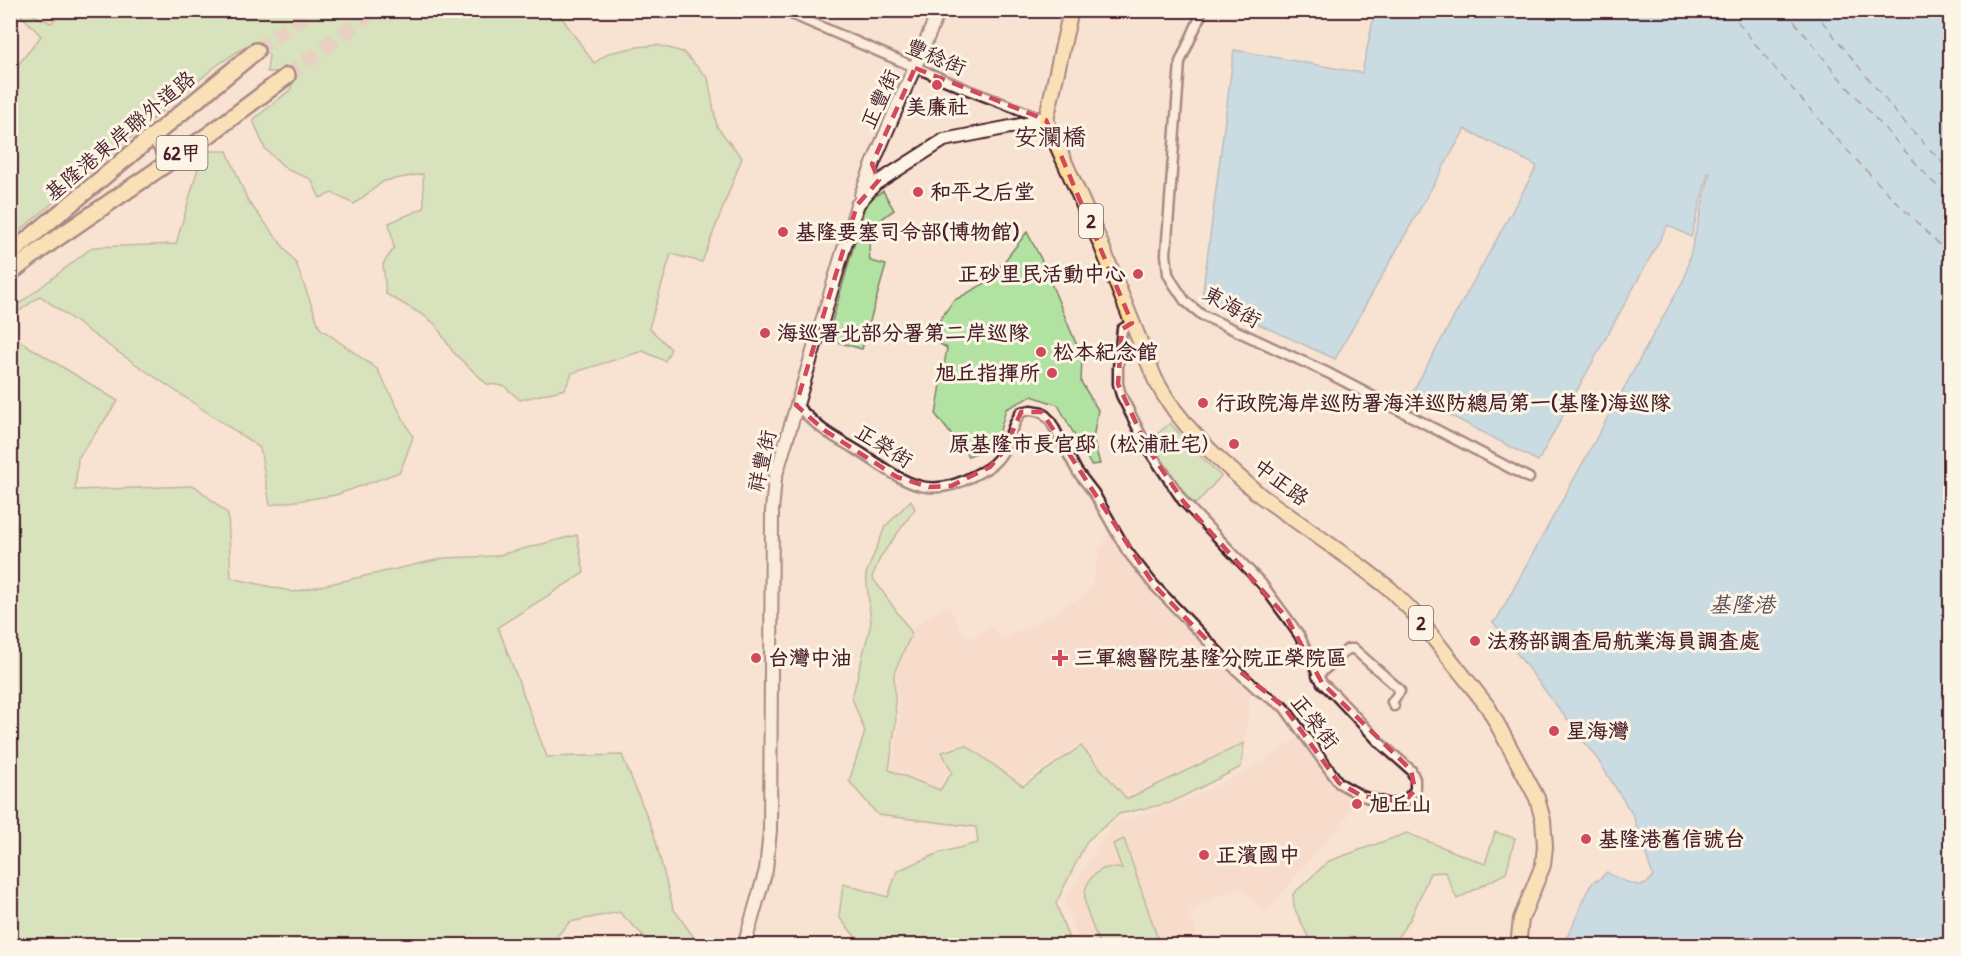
<svg xmlns="http://www.w3.org/2000/svg" width="1961" height="956" font-family="'Patrick Hand','LXGW WenKai TC',sans-serif">
	<style>
		.built { fill: #f5d5c4 }
		.green { fill: #b2e2a2; stroke: #7e8066; stroke-width: 1.5 }
		.water { fill: #93d6f4; stroke: #768da4; stroke-width: 1.5 }
		.lines { fill: none; stroke-linecap: round; stroke-linejoin: round }
		.ferry { stroke: #5c4d5d; stroke-width: 1.5; stroke-dasharray: 8 6; stroke-linecap: butt }
		.highway-tunnel { stroke: #d5bbb1; stroke-width: 15; stroke-dasharray: 15 8; stroke-linecap: butt }
		.street-casing { stroke: #4a1f2b; stroke-width: 13 }
		.secondary-casing { stroke: #4a1f2b; stroke-width: 16 }
		.primary-casing { stroke: #4a1f2b; stroke-width: 18 }
		.highway-casing { stroke: #4a1f2b; stroke-width: 20 }
		.street { stroke: #fcf5e5; stroke-width: 8 }
		.secondary { stroke: #fcf5e5; stroke-width: 12 }
		.primary { stroke: #fdde96; stroke-width: 14 }
		.highway { stroke: #fdde96; stroke-width: 15 }
		.marked { fill: none; stroke: #d1495b; stroke-width: 4.5; stroke-dasharray: 12 8; stroke-linejoin: round }
		.poi-dot { fill: #d1495b; stroke: #fcf5e5; stroke-width: 2 }
		.labels { text-anchor: middle; stroke-width: 6; stroke-linejoin: round; paint-order: stroke }
		.shield { fill: #fcf5e5; stroke: #7f5f63; stroke-width: 1.5 }
		.shield-label { font-size: 20px; font-weight: bold; fill: #4a1f2b }
		.street-label { font-size: 21px; fill: #4a1f2b; stroke: #fcf5e5 }
		.poi-label { font-size: 21px; font-weight: bold; fill: #4a1f2b; stroke: #fcf5e5; text-anchor: start }
		.water-label { font-size: 22px; font-style: italic; fill: #5c4d5d; stroke: #fcf5e5 }
		.quarter-label { font-size: 24px; fill: #4a1f2b; stroke: #fcf5e5 }
	</style>
	<rect width="100%" height="100%" fill="#f8e2d2"/>
	<filter id="ink" filterUnits="userSpaceOnUse"><feTurbulence type="fractalNoise" baseFrequency=".0167" numOctaves="2"/><feDisplacementMap in="SourceGraphic" scale="12" xChannelSelector="R" yChannelSelector="G"/><feConvolveMatrix kernelMatrix="1 2 1 2 8 2 1 2 1" color-interpolation-filters="sRGB"/></filter>
	<g filter="url(#ink)">
		<g class="built">
			<polygon points="1109,532 1151,590 1251,691 1245,741 1127,796 1081,743 1022,783 965,743 940,750 950,770 939,788 891,769 900,720 896,674 915,626 948,606 967,640 992,627 1002,641 1087,594 1092,586 1099,552"/>
			<polygon points="1300,737 1352,805 1347,817 1266,911 1238,886 1189,911 1199,943 1197,945 1081,945 1064,902 1113,823 1175,804 1246,772"/>
		</g>
		<g class="green">
			<polygon points="66,10 557,11 594,63 609,53 637,47 657,45 683,52 708,78 717,127 742,158 702,262 671,254 649,328 671,349 665,361 643,351 572,373 565,389 520,400 504,386 487,384 453,352 435,324 423,315 386,294 383,264 394,248 389,223 424,208 423,174 384,181 354,204 332,193 320,198 311,179 288,170 265,149 253,120 291,89 292,78 283,72 267,72 269,55 254,44 246,46 216,66 11,238 11,74 41,36 17,11 11,16 10,11 25,11 51,23"/>
			<polygon points="203,151 227,151 248,201 296,263 320,328 377,369 413,437 400,472 336,495 270,505 260,448 112,348 40,296 11,317 11,310 93,247 176,244"/>
			<path d="M883,191L894,210C871,225 867,234 870,261L886,265L862,349L827,339L866,203Z"/>
			<polygon points="1027,232 1041,259 1082,358 1081,382 1098,410 1093,439 1100,464 1091,465 1058,405 1032,396 1006,409 996,445 968,456 936,415 947,348 928,337 953,301 989,281"/>
			<polygon points="10,335 118,401 78,458 75,490 195,486 228,514 231,578 294,592 445,558 495,556 577,535 584,573 498,627 547,757 622,755 653,831 673,908 697,942 694,945 653,945 619,912 570,922 557,936 557,945 11,945"/>
			<polygon points="1170,423 1195,451 1221,476 1196,504 1185,498 1157,458 1153,438"/>
			<polygon points="911,500 915,509 881,556 872,577 912,633 894,673 896,720 889,770 940,790 952,772 942,752 966,745 1023,786 1081,746 1127,799 1244,743 1241,767 1170,803 1119,814 1087,841 1056,903 1071,945 862,945 839,917 843,884 888,897 897,871 939,853 978,843 976,827 878,815 849,781 865,732 852,698 871,623 866,574 885,527"/>
			<polygon points="1495,832 1515,838 1506,873 1457,899 1445,872 1430,873 1411,918 1397,938 1384,945 1312,945 1294,907 1293,894 1329,861 1407,833 1485,864"/>
			<path d="M1124,839L1160,945H1100C1092,923 1073,893 1095,874C1103,866 1113,867 1122,869L1113,844Z"/>
		</g>
		<path class="water" d="M1397,11H1950V945L1629,946L1623,939L1576,943L1566,938C1578,920 1580,898 1594,881L1599,880L1607,872C1614,877 1638,889 1646,884C1647,884 1652,877 1653,876L1633,815L1598,760L1493,622L1497,619L1685,277L1710,173H1708L1691,237L1668,225L1538,461L1411,395L1537,166L1465,129L1335,359L1202,298L1234,50L1362,73L1374,15L1395,19Z"/>
		<g class="lines">
			<g class="ferry">
				<path d="M1729,10C1795,98 1872,179 1950,255"/>
				<polyline points="1785,10 1842,81 1930,179 1950,198"/>
				<polyline points="1813,10 1897,114 1950,171"/>
			</g>
			<g class="highway-tunnel">
				<polyline points="256,51 311,10"/>
				<polyline points="287,76 374,10"/>
			</g>
			<g class="street-casing">
				<g id="street">
					<polyline points="782,10 968,90 1044,119"/>
					<polyline points="1201,10 1200,17 1180,62 1166,254 1168,274 1173,283 1185,301 1202,315 1328,373 1529,478"/>
					<path d="M796,405C805,413 814,423 824,430C836,439 851,446 863,454C903,480 926,502 973,476C978,473 984,471 989,467C1010,452 1008,430 1021,412L1031,410L1042,412L1050,420L1077,471L1094,493L1127,551L1154,585L1228,662L1258,690L1284,707L1339,783L1362,796L1390,804L1404,802L1415,790V779L1411,770L1380,743L1336,696L1322,683L1299,635L1287,618L1262,584L1183,501L1148,449L1121,395L1118,384V368L1122,329L1132,323"/>
					<polyline points="1317,676 1348,649 1354,649 1397,687 1400,691 1392,702 1394,706"/>
				</g>
			</g>
			<g class="secondary-casing">
				<g id="secondary">
					<path d="M861,195C884,132 914,72 939,10"/>
					<polyline points="744,946 766,870 770,830 772,511 775,478 857,205 875,184 944,140 1046,120"/>
				</g>
			</g>
			<g class="primary-casing">
				<path id="primary" d="M1071,10L1046,120L1100,242L1155,379C1180,427 1220,461 1261,496L1360,566L1390,589L1412,611L1488,707L1537,798L1543,820L1545,846L1543,865L1521,919L1518,946"/>
			</g>
			<g class="highway-casing">
				<g id="highway">
					<polyline points="154,136 171,160"/>
					<polyline points="10,254 256,51"/>
					<polyline points="10,273 50,243 210,134 287,76"/>
				</g>
			</g>
			<use href="#street" class="street"/>
			<use href="#secondary" class="secondary"/>
			<use href="#primary" class="primary"/>
			<use href="#highway" class="highway"/>
		</g>
	</g>
	<path d="M0 0H1961V956H0ZM915,68L1046,120L1132,323L1122,329L1118,384L1148,449L1183,501L1287,618L1322,683L1411,770L1415,790L1404,802L1362,796L1339,783L1284,707L1228,662L1154,585L1042,412H1021L1004,451L990,467L951,486L929,487L897,477L824,430L796,405L857,205L879,180L872,164Z" fill="#f8e2d2" fill-opacity=".55" fill-rule="evenodd"/>
	<path class="marked" d="M915,68L1046,120L1132,323L1122,329L1118,384L1148,449L1183,501L1287,618L1322,683L1411,770L1415,790L1404,802L1362,796L1339,783L1284,707L1228,662L1154,585L1042,412H1021L1004,451L990,467L951,486L929,487L897,477L824,430L796,405L857,205L879,180L872,164Z"/>
	<g class="poi-dot">
		<circle cx="937" cy="85" r="6"/>
		<circle cx="918" cy="192" r="6"/>
		<circle cx="783" cy="232" r="6"/>
		<circle cx="1138" cy="274" r="6"/>
		<circle cx="765" cy="333" r="6"/>
		<circle cx="1041" cy="352" r="6"/>
		<circle cx="1052" cy="373" r="6"/>
		<circle cx="1203" cy="403" r="6"/>
		<circle cx="1234" cy="444" r="6"/>
		<circle cx="1475" cy="641" r="6"/>
		<circle cx="756" cy="658" r="6"/>
		<path d="M1057 649h6v6h6v6h-6v6h-6v-6h-6v-6h6z"/>
		<circle cx="1554" cy="731" r="6"/>
		<circle cx="1357" cy="804" r="6"/>
		<circle cx="1586" cy="839" r="6"/>
		<circle cx="1204" cy="855" r="6"/>
	</g>
	<g class="labels">
		<g class="shield">
			<rect x="156.5" y="136" width="51" height="34" rx="4.5"/>
			<rect x="1079" y="204" width="24" height="34" rx="4.5"/>
			<rect x="1409" y="606" width="24" height="34" rx="4.5"/>
		</g>
		<g class="shield-label">
			<text x="182" y="160">62甲</text>
			<text x="1091" y="228">2</text>
			<text x="1421" y="630">2</text>
		</g>
		<g class="street-label">
			<text transform="translate(936 57) rotate(23)" y="7">豐稔街</text>
			<text transform="translate(880 99) rotate(-65)" y="7">正豐街</text>
			<text transform="translate(120 136) rotate(-40)" y="7">基隆港東岸聯外道路</text>
			<text transform="translate(1232 307) rotate(29)" y="7">東海街</text>
			<text transform="translate(884 446) rotate(32)" y="7">正榮街</text>
			<text transform="translate(762 461) rotate(-77)" y="7">祥豐街</text>
			<text transform="translate(1281 482) rotate(37)" y="7">中正路</text>
			<text transform="translate(1315 722) rotate(52)" y="7">正榮街</text>
		</g>
		<g class="poi-label">
			<text x="937" y="114" text-anchor="middle">美廉社</text>
			<text x="930" y="199">和平之后堂</text>
			<text x="795" y="239">基隆要塞司令部(博物館)</text>
			<text x="1126" y="281" text-anchor="end">正砂里民活動中心</text>
			<text x="777" y="340">海巡署北部分署第二岸巡隊</text>
			<text x="1053" y="359">松本紀念館</text>
			<text x="1040" y="380" text-anchor="end">旭丘指揮所</text>
			<text x="1215" y="410">行政院海岸巡防署海洋巡防總局第一(基隆)海巡隊</text>
			<text x="1222" y="451" text-anchor="end">原基隆市長官邸（松浦社宅）</text>
			<text x="1487" y="648">法務部調查局航業海員調查處</text>
			<text x="768" y="665">台灣中油</text>
			<text x="1074" y="665">三軍總醫院基隆分院正榮院區</text>
			<text x="1566" y="738">星海灣</text>
			<text x="1369" y="811">旭丘山</text>
			<text x="1598" y="846">基隆港舊信號台</text>
			<text x="1216" y="862">正濱國中</text>
		</g>
		<g class="water-label">
			<text x="1742" y="612">基隆港</text>
		</g>
		<g class="quarter-label">
			<text x="1050" y="145">安瀾橋</text>
		</g>
	</g>
	<rect width="1961" height="956" fill="none" stroke="#fcf5e5" stroke-width="36"/>
	<rect x="18" y="18" width="1925" height="920" fill="none" stroke="#4a1f2b" stroke-width="2" filter="url(#ink)"/>
</svg>
